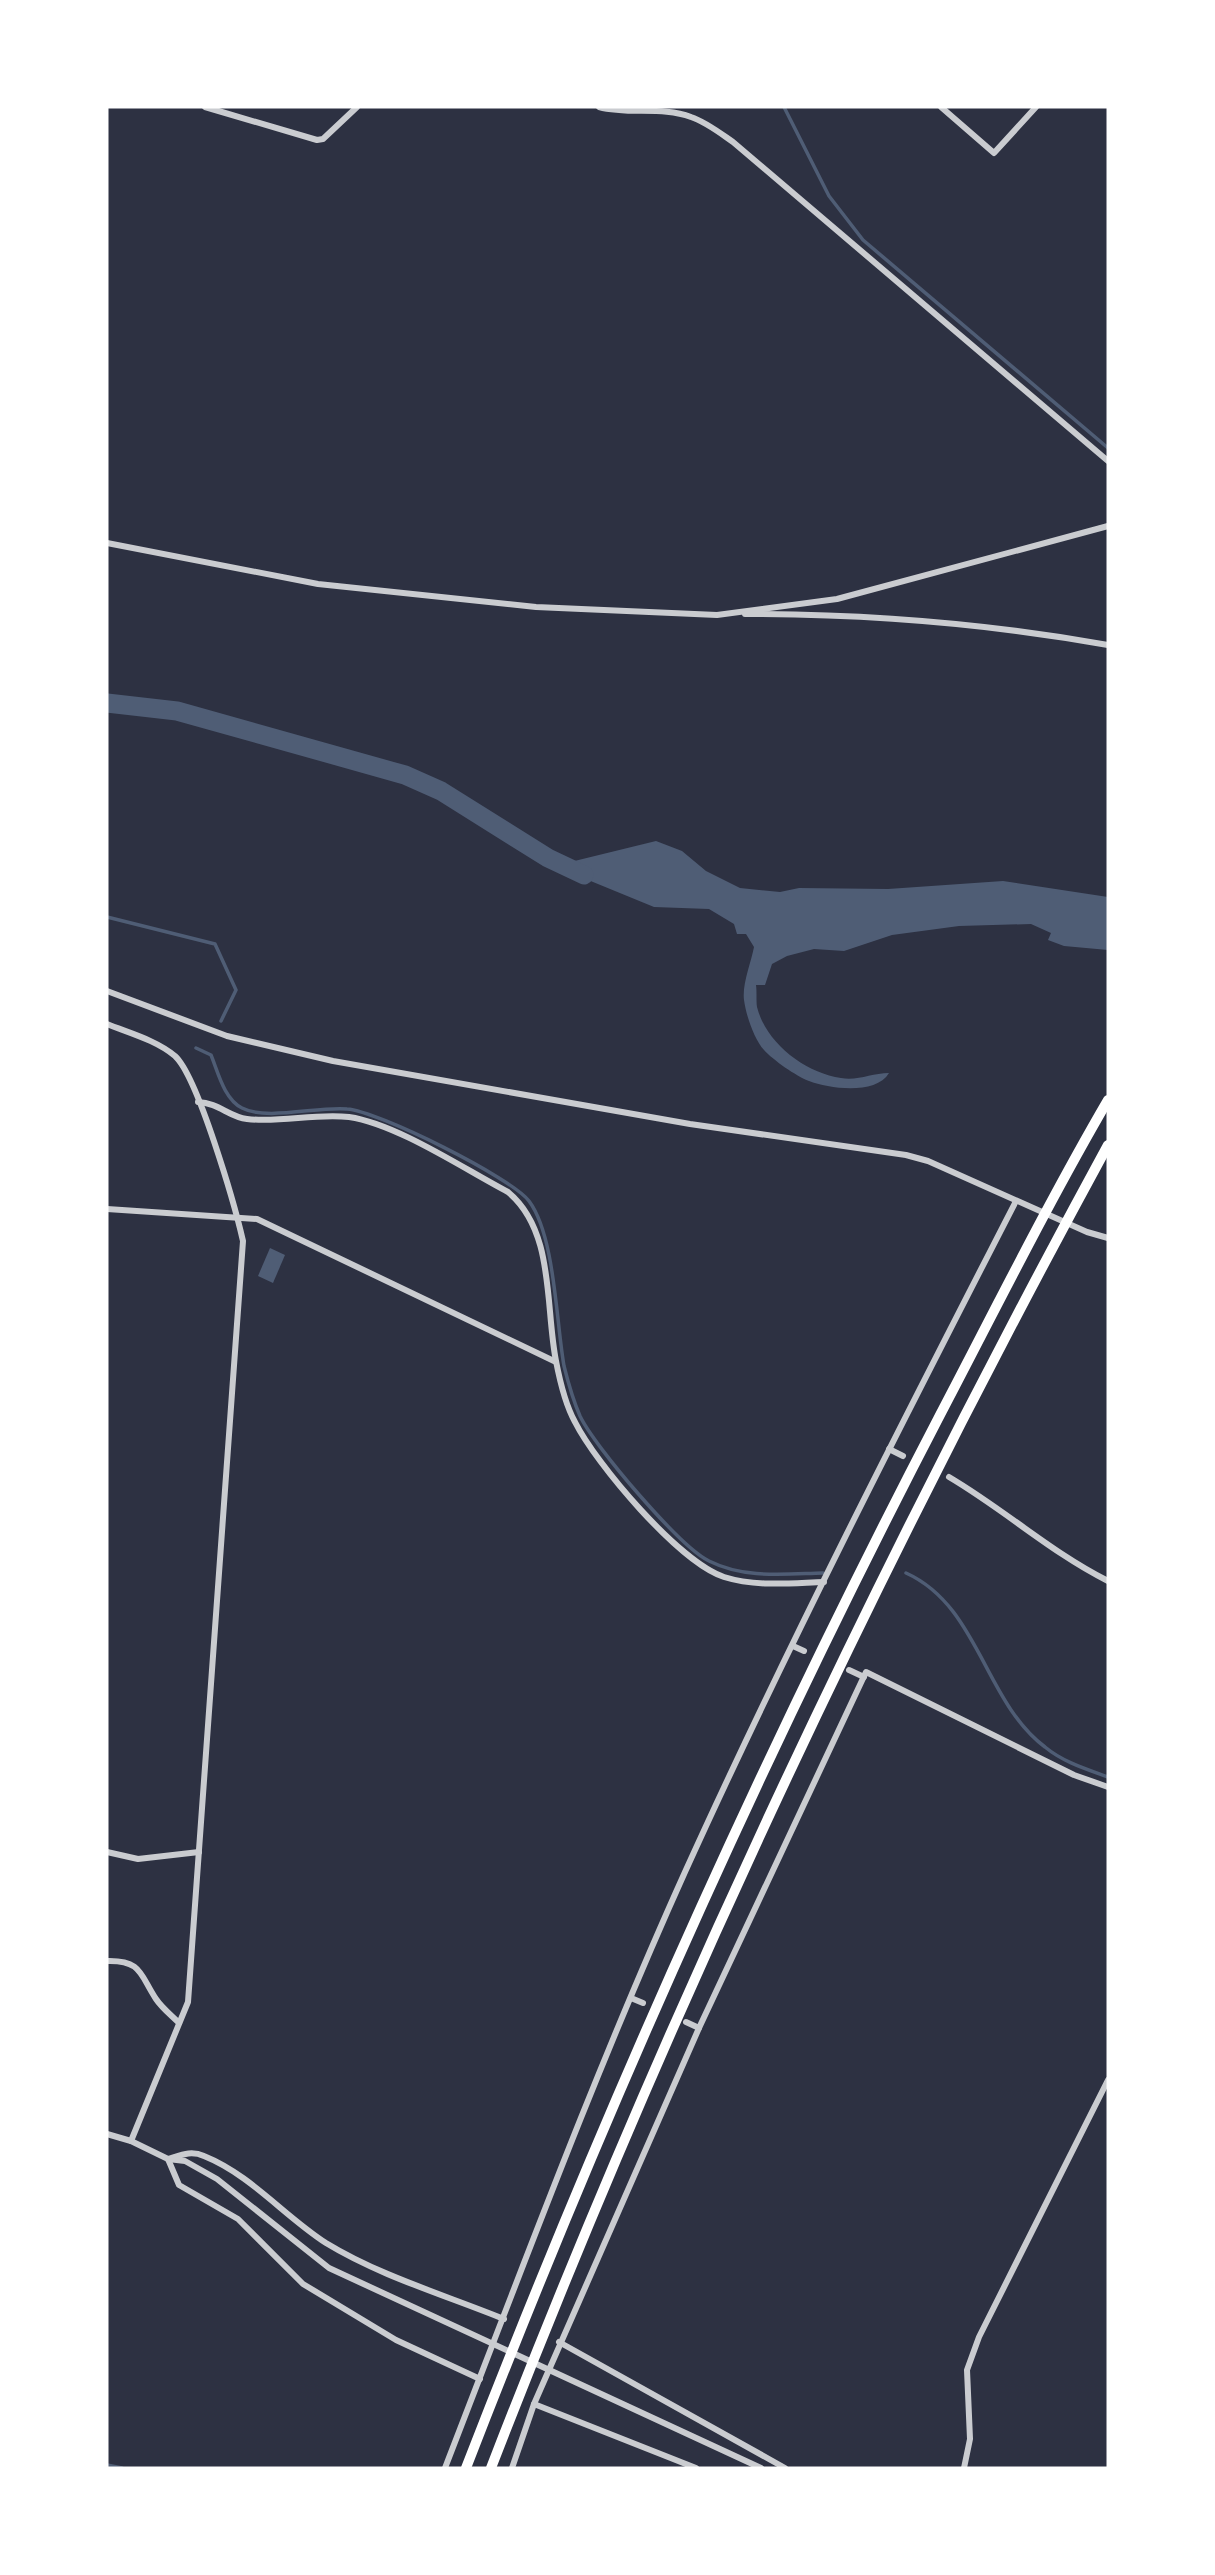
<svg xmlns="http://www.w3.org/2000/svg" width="1215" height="2575" font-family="Signika,sans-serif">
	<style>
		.water { fill: #4f5d75 }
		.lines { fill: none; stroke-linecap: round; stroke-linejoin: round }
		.stream { stroke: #4f5d75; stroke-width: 3.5 }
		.river { stroke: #4f5d75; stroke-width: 19 }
		.minor { stroke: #caccd0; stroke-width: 6 }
		.motorway { stroke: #fff; stroke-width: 10 }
	</style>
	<rect width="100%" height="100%" fill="#2d3142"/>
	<g class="water">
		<path d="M656,841L682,851L706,871L740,888L780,892L799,888L888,889L1003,881L1108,897V950L1064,946L1048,940L1051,933L1031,924L959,926L892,935L844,951L814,949L787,956L772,964L765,985H756C757,991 756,1000 757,1007C766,1043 805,1073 841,1078C858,1081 872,1073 889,1073C876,1095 830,1089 809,1081C796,1076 773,1060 764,1050C754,1039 746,1015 744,1000C742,984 751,963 754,947L746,934H737L734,924L709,909L654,907L554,866Z"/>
		<polygon points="270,1248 285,1255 273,1283 258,1276"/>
	</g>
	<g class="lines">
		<g class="stream">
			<polyline points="784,107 829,196 863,240 1108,448"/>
			<polyline points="107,917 215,944 236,990 221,1021"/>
			<path d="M196,1048L211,1055C218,1072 224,1099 242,1108C267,1121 319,1106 347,1109C378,1111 512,1178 529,1201C555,1236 556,1321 564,1366C568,1382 573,1400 580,1416C594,1446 680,1547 709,1561C745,1579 784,1574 823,1573"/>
			<path d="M906,1573C979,1606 984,1701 1045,1747C1063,1762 1086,1769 1108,1777"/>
			<polyline points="107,2465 122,2468"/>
		</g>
		<polyline class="river" points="107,703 177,711 405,775 441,791 548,858 584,875"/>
		<g class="minor">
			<polyline points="205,107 317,140 323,139 357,107"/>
			<path d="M599,107C629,115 662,106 691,117C706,122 720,133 733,142L1108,461"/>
			<polyline points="941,107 994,153 1036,107"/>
			<polyline points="107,543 318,584 536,607 717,615 837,599 1108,526"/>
			<path d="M745,614C870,614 985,623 1108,645"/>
			<polyline points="107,991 227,1036 333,1061 690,1124 906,1155 928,1161 1087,1232 1108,1238"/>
			<path d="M107,1024C129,1033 156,1040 175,1056C198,1077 235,1206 243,1241L188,2002L131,2141"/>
			<path d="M198,1102C219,1103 229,1117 247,1119C281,1123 315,1113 349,1117C397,1124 464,1169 508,1192C555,1231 545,1306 556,1361C560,1382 565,1404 575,1422C596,1464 679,1562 724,1577C756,1587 791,1583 824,1582"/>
			<polyline points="107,1209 257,1219 556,1362"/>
			<polyline points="889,1449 903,1456"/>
			<path d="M949,1477C1005,1510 1049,1551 1108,1581"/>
			<polyline points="793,1646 804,1651"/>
			<polyline points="849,1670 864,1677"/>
			<polyline points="107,1852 138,1859 199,1852"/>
			<path d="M107,1961C142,1960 140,1975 156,1999C162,2008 171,2015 179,2023"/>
			<polyline points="631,1998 643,2003"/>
			<polyline points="686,2022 699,2028"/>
			<polyline points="107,2134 131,2141 168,2159 185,2161 217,2179 329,2268 761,2468"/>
			<polyline points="559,2342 785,2468"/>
			<path d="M480,2379L396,2340L303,2284L238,2219L179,2185L168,2159C181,2155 191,2150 204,2156C251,2175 284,2216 326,2243C380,2276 445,2295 504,2319"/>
			<polyline points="534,2404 699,2028 866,1672 1074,1775 1108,1787"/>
			<path d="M445,2468C522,2269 597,2067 685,1872C788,1645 902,1423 1016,1201"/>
			<polyline points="512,2468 534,2404 696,2468"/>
			<polyline points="964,2468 970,2439 967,2370 979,2337 1108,2080"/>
		</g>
		<g class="motorway">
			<path d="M466,2468C605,2109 762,1757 940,1415C995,1310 1048,1203 1108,1100"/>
			<path d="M491,2468C667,2013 875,1573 1108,1145"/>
		</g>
	</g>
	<rect width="1215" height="2575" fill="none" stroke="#ffffff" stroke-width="217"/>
</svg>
